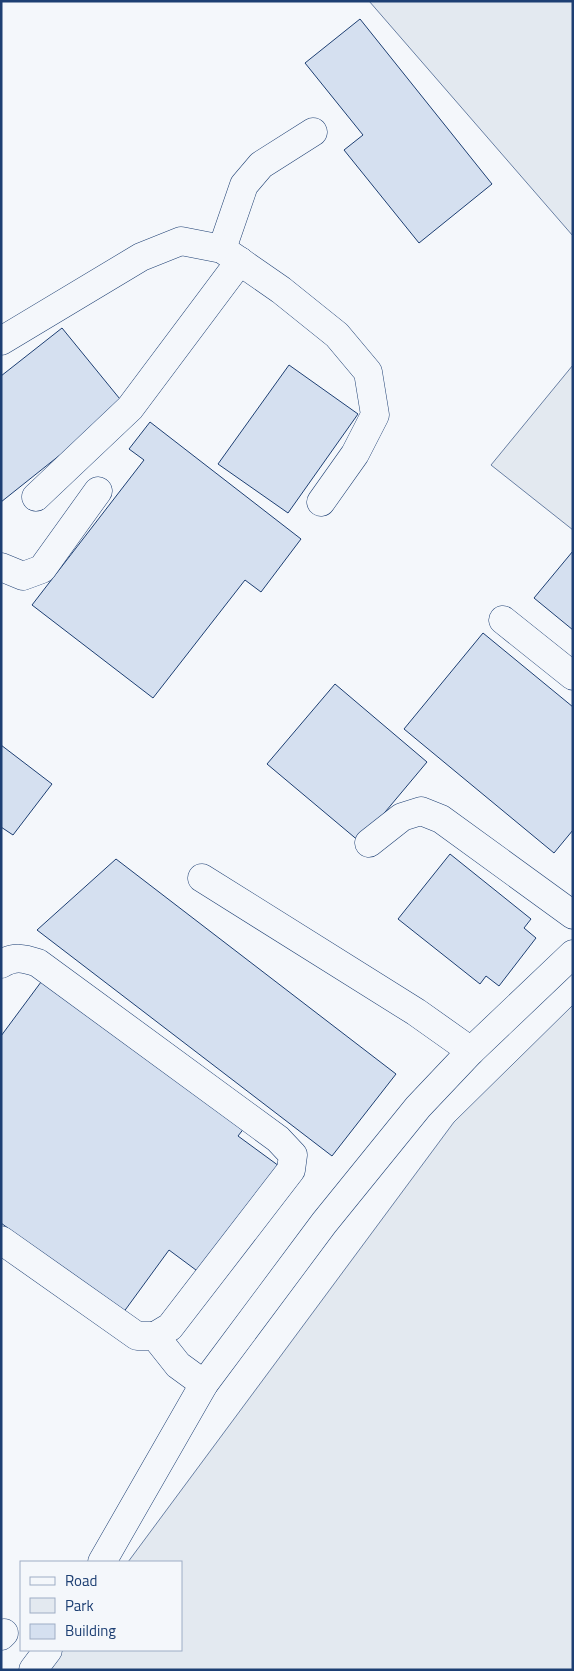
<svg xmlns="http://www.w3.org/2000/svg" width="574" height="1671" font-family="'Titillium Web',sans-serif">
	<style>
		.green { fill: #e3e9f0; stroke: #687fa3 }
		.building { fill: #d5e0f0; stroke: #1d3f73 }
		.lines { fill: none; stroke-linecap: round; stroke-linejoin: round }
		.minor-casing { stroke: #1d3f73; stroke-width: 29 }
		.minor { stroke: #f4f7fb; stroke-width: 28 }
	</style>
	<rect width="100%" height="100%" fill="#f4f7fb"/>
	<g class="green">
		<polygon points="369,1 573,1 573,236"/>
		<polygon points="573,365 573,530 491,465"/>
		<polygon points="573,1005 573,1670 48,1670 63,1650 181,1650 181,1562 128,1562 454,1122"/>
	</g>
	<g class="building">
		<polygon points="360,19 492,184 419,243 344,150 363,135 305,63"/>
		<polygon points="62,328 124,404 1,502 1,376"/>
		<polygon points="289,365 358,414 288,513 218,464"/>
		<polygon points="150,422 301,539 261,592 245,580 153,698 32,605 144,460 129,449"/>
		<polygon points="573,551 573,630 534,598"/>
		<polygon points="483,633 573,707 573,830 554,853 404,729"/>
		<polygon points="335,684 427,762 360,842 267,764"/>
		<polygon points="1,745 52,784 13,835 1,827"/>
		<polygon points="450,854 531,919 524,928 536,938 499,986 486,976 480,984 398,919"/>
		<polygon points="116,859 396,1074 332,1156 37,930"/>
		<polygon points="44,978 245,1127 238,1136 279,1166 200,1273 169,1250 123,1313 1,1223 1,1036"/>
	</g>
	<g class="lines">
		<g class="minor-casing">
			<g id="minor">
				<polyline points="222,249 244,185 261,165 313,132"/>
				<polyline points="1,341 141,257 181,241 222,249 281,290 337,335 368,372 375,415 355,454 321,502"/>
				<polyline points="36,497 130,408 240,261"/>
				<polyline points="1,567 23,576 42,569 98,491"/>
				<polyline points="503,620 573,676"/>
				<polyline points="369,843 402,817 421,811 441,819 573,915"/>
				<polyline points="202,878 416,1012 471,1051"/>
				<path d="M1,964C15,956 23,958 38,963L278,1139L293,1155L291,1170L170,1327L155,1336"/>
				<polyline points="1,1240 137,1336 155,1336 178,1365 204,1384"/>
				<polyline points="102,1562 204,1384 324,1223 418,1107 471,1051 573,954"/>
				<polyline points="1,1636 4,1633"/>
				<polyline points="33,1670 48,1650"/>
			</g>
		</g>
		<use href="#minor" class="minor"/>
	</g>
	<rect width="574" height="1671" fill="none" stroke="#1d3f73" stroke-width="5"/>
	<rect x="20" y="1561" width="162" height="90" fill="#f4f7fb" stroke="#9eadc5"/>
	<rect x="30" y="1577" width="25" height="8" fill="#f4f7fb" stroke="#9eadc5"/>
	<text x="65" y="1586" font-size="15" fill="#1d3f73">Road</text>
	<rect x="30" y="1598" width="25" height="15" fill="#e3e9f0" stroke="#9eadc5"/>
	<text x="65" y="1611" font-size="15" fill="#1d3f73">Park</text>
	<rect x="30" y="1624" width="25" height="15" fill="#d5e0f0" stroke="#9eadc5"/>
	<text x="65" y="1636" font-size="15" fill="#1d3f73">Building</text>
</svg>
